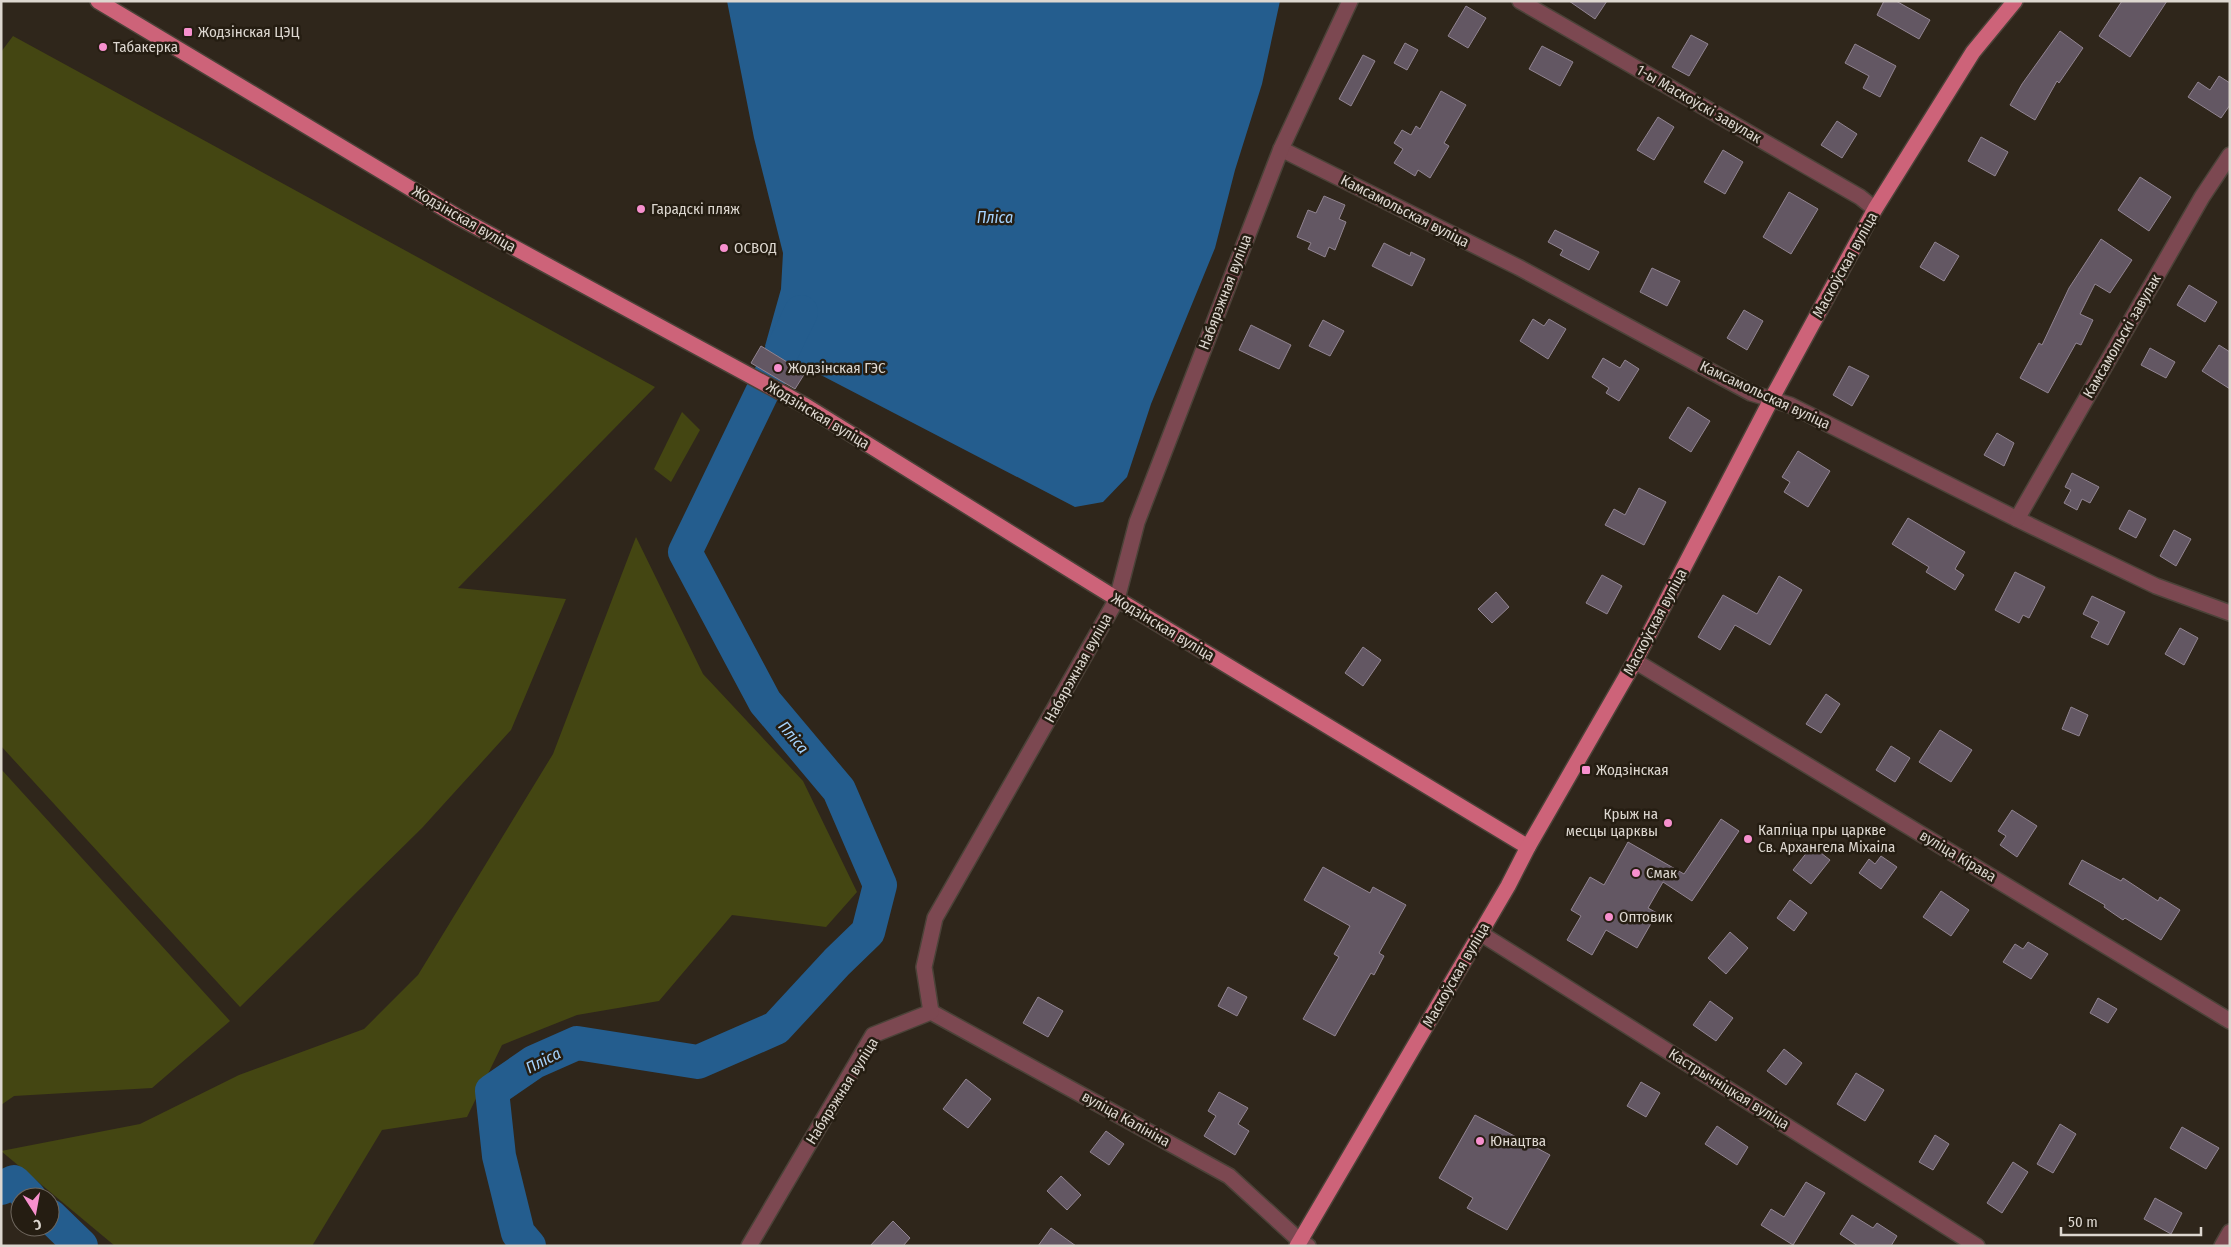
<svg xmlns="http://www.w3.org/2000/svg" width="2231" height="1247" font-family="'Fira Sans Condensed',sans-serif">
	<style>
		.green { fill: #444612 }
		.water { fill: #245d8e }
		.lines { fill: none; stroke-linecap: round; stroke-linejoin: round }
		.river { stroke: #245d8e; stroke-width: 34 }
		.building { fill: #635763; stroke: #918491 }
		.minor-casing { stroke: #4b4238; stroke-width: 18 }
		.major-casing { stroke: #4b4238; stroke-width: 18 }
		.minor { stroke: #7c4851; stroke-width: 15 }
		.major { stroke: #cd6379; stroke-width: 15 }
		.poi-dot { fill: #f790ce; stroke: #251d12; stroke-width: 2 }
		.labels { text-anchor: middle; stroke-width: 5; stroke-linejoin: round; paint-order: stroke }
		.poi-label { font-size: 15px; fill: #ddd7d0; stroke: #251d12; text-anchor: start }
		.street-label { font-size: 15px; fill: #ddd7d0; stroke: #251d12 }
		.water-label { font-size: 16px; font-style: italic; fill: #a5d3fe; stroke: #251d12 }
	</style>
	<rect width="100%" height="100%" fill="#2f261b"/>
	<g class="green">
		<polygon points="13,36 655,387 458,588 566,599 511,730 422,828 240,1007 1,746 1,52"/>
		<polygon points="682,412 700,430 671,482 654,469"/>
		<polygon points="636,537 703,674 803,781 857,892 826,927 732,915 659,1001 577,1015 502,1045 467,1117 382,1130 312,1246 115,1246 1,1151 140,1124 239,1075 364,1029 418,975 553,754"/>
		<polygon points="1,769 230,1021 152,1088 14,1096 1,1105"/>
	</g>
	<polygon class="water" points="727,1 1280,1 1262,84 1235,170 1215,248 1151,404 1127,477 1103,502 1075,507 765,346 781,289 783,253 754,138"/>
	<g class="lines">
		<g class="river">
			<polyline points="1,1188 14,1182 29,1197"/>
			<polyline points="50,1216 81,1246"/>
			<polyline points="529,1246 518,1233 499,1156 492,1091 534,1062 577,1043 698,1062 776,1028 837,962 868,932 880,885 839,790 765,702 685,552 801,312"/>
		</g>
	</g>
	<g class="building">
		<polygon points="1569,1 1607,1 1595,19"/>
		<polygon points="1884,1 1896,1 1930,20 1919,39 1877,15"/>
		<polygon points="2122,1 2167,1 2130,57 2099,36"/>
		<polygon points="1466,6 1486,18 1468,48 1448,36"/>
		<polygon points="2060,31 2083,48 2059,83 2057,81 2035,120 2010,105 2022,84"/>
		<polygon points="1691,35 1708,44 1689,76 1672,67"/>
		<polygon points="1405,43 1418,50 1407,70 1394,63"/>
		<polygon points="1855,44 1896,66 1880,97 1863,88 1869,76 1845,63"/>
		<polygon points="1542,46 1573,62 1560,86 1529,69"/>
		<polygon points="1363,55 1375,61 1351,106 1339,99"/>
		<polygon points="2219,76 2230,83 2230,105 2221,118 2188,97 2198,82 2210,90"/>
		<polygon points="1441,91 1466,105 1444,143 1449,146 1430,178 1418,170 1415,176 1394,163 1403,149 1394,143 1402,130 1411,135 1416,126 1420,129"/>
		<polygon points="1658,117 1674,127 1654,160 1637,150"/>
		<polygon points="1837,121 1857,134 1842,158 1821,145"/>
		<polygon points="1981,137 2008,152 1995,176 1968,161"/>
		<polygon points="1723,150 1743,162 1725,194 1704,182"/>
		<polygon points="2140,177 2171,197 2149,231 2118,210"/>
		<polygon points="1789,192 1818,209 1791,254 1763,237"/>
		<polygon points="1324,196 1345,205 1339,219 1346,222 1335,250 1329,247 1325,257 1308,249 1311,243 1297,237 1308,210 1316,213"/>
		<polygon points="1555,230 1599,252 1589,270 1560,255 1563,250 1548,242"/>
		<polygon points="2101,239 2132,260 2110,293 2095,284 2080,314 2093,320 2081,345 2076,343 2048,393 2020,378 2039,343 2042,345 2069,288"/>
		<polygon points="1935,242 1959,256 1944,281 1920,267"/>
		<polygon points="1384,243 1410,256 1411,252 1425,259 1412,286 1372,266"/>
		<polygon points="1652,268 1680,281 1667,306 1640,292"/>
		<polygon points="2189,285 2217,302 2205,322 2177,305"/>
		<polygon points="1744,310 1763,321 1747,350 1727,338"/>
		<polygon points="1533,319 1544,326 1549,319 1566,329 1548,359 1520,341"/>
		<polygon points="1323,320 1344,331 1330,356 1309,346"/>
		<polygon points="1251,325 1291,345 1279,369 1239,350"/>
		<polygon points="2219,345 2230,352 2230,389 2202,371"/>
		<polygon points="761,346 805,373 795,389 751,363"/>
		<polygon points="2150,348 2175,362 2166,378 2141,365"/>
		<polygon points="1603,358 1620,368 1625,360 1639,369 1619,401 1606,393 1609,388 1592,377"/>
		<polygon points="1849,366 1869,376 1852,406 1833,395"/>
		<polygon points="1688,407 1710,421 1691,452 1669,438"/>
		<polygon points="1997,433 2014,443 2004,466 1984,455"/>
		<polygon points="1798,451 1830,471 1808,507 1784,492 1790,482 1782,477"/>
		<polygon points="2072,473 2099,487 2090,503 2082,499 2077,510 2064,503 2071,490 2065,487"/>
		<polygon points="1639,488 1666,502 1644,545 1605,525 1614,509 1625,515"/>
		<polygon points="2129,510 2146,519 2136,538 2119,529"/>
		<polygon points="1908,518 1965,552 1955,569 1964,575 1955,590 1926,572 1929,567 1892,544"/>
		<polygon points="2174,530 2191,539 2176,566 2160,556"/>
		<polygon points="2015,572 2045,587 2029,618 2023,615 2019,623 1995,610"/>
		<polygon points="1602,575 1622,586 1607,614 1586,603"/>
		<polygon points="1779,576 1802,590 1770,645 1735,625 1720,650 1698,637 1723,595 1757,614"/>
		<polygon points="1496,592 1509,607 1492,623 1478,609"/>
		<polygon points="2092,596 2125,612 2108,645 2091,637 2099,622 2083,614"/>
		<polygon points="2180,628 2198,638 2184,665 2165,654"/>
		<polygon points="1363,647 1381,660 1363,686 1345,673"/>
		<polygon points="1826,694 1840,704 1821,733 1806,724"/>
		<polygon points="2071,707 2088,715 2079,736 2062,729"/>
		<polygon points="1940,730 1972,750 1951,782 1919,762"/>
		<polygon points="1891,746 1910,758 1895,782 1876,770"/>
		<polygon points="2012,810 2037,826 2017,857 2000,845 2006,836 1998,831"/>
		<polygon points="1721,819 1739,831 1692,901 1663,882 1648,908 1657,913 1637,948 1606,930 1592,955 1567,940 1581,916 1571,910 1590,877 1604,885 1628,842 1684,874"/>
		<polygon points="1812,846 1830,860 1811,884 1793,870"/>
		<polygon points="1881,856 1897,867 1881,889 1859,873 1869,859 1875,864"/>
		<polygon points="2082,860 2121,881 2123,878 2158,901 2160,897 2180,910 2161,940 2125,918 2123,920 2104,907 2105,905 2069,884"/>
		<polygon points="1323,867 1370,893 1373,887 1406,905 1379,953 1384,956 1374,975 1371,973 1335,1036 1303,1019 1339,957 1334,954 1350,926 1304,900"/>
		<polygon points="1941,891 1969,910 1951,936 1923,917"/>
		<polygon points="1790,900 1807,913 1794,931 1777,918"/>
		<polygon points="1730,932 1748,948 1726,974 1708,958"/>
		<polygon points="2028,942 2048,954 2031,979 2003,962 2015,944 2023,949"/>
		<polygon points="1228,987 1247,997 1237,1016 1218,1006"/>
		<polygon points="1038,997 1063,1011 1048,1037 1023,1023"/>
		<polygon points="2098,998 2117,1009 2108,1023 2090,1013"/>
		<polygon points="1710,1001 1733,1018 1716,1041 1693,1025"/>
		<polygon points="1784,1049 1802,1063 1786,1085 1767,1071"/>
		<polygon points="1856,1073 1884,1090 1865,1121 1837,1104"/>
		<polygon points="966,1079 991,1099 968,1128 943,1109"/>
		<polygon points="1641,1082 1660,1093 1646,1117 1627,1106"/>
		<polygon points="1219,1092 1248,1108 1238,1124 1249,1131 1235,1155 1204,1136 1216,1116 1208,1111"/>
		<polygon points="1475,1115 1550,1155 1507,1230 1467,1208 1473,1198 1439,1178"/>
		<polygon points="2060,1124 2076,1134 2053,1173 2037,1164"/>
		<polygon points="1717,1126 1748,1147 1737,1165 1705,1144"/>
		<polygon points="2182,1127 2219,1148 2206,1169 2170,1148"/>
		<polygon points="1106,1131 1124,1144 1109,1165 1090,1152"/>
		<polygon points="1935,1135 1949,1144 1933,1170 1919,1162"/>
		<polygon points="2013,1162 2028,1172 2002,1213 1987,1203"/>
		<polygon points="1061,1176 1081,1195 1067,1210 1047,1191"/>
		<polygon points="1806,1182 1825,1193 1793,1245 1761,1225 1771,1209 1784,1217"/>
		<polygon points="2155,1198 2182,1213 2171,1234 2144,1219"/>
		<polygon points="1852,1215 1873,1228 1877,1223 1897,1236 1891,1246 1858,1246 1840,1234"/>
		<polygon points="893,1221 910,1238 903,1246 870,1246"/>
		<polygon points="1051,1228 1076,1246 1038,1246"/>
	</g>
	<g class="lines">
		<g class="minor-casing">
			<g id="minor">
				<polyline points="1520,1 1860,197 1875,209"/>
				<polyline points="1281,149 1518,267 1751,393 1790,405 2017,519 2156,586 2230,613"/>
				<polyline points="2017,519 2202,197 2230,155"/>
				<polyline points="1635,661 2230,1021"/>
				<polyline points="1480,933 1977,1246"/>
				<polyline points="931,1012 1229,1176 1300,1241 1308,1246"/>
				<polyline points="749,1246 873,1035 931,1012 924,967 935,918 1117,599 1137,522 1281,149 1350,1"/>
				<polyline points="2222,1246 2230,1232"/>
			</g>
		</g>
		<g class="major-casing">
			<g id="major">
				<polyline points="98,1 458,217 806,406 1117,599 1528,847"/>
				<polyline points="1297,1246 1508,886 1528,847 1635,661 1772,398 1875,209 1973,52 2015,1"/>
			</g>
		</g>
		<use href="#minor" class="minor"/>
		<use href="#major" class="major"/>
	</g>
	<g class="poi-dot">
		<rect x="183" y="27" width="10" height="10" rx="2.5"/>
		<circle cx="103" cy="47" r="5"/>
		<circle cx="641" cy="209" r="5"/>
		<circle cx="724" cy="248" r="5"/>
		<circle cx="778" cy="368" r="5"/>
		<rect x="1581" y="765" width="10" height="10" rx="2.5"/>
		<circle cx="1668" cy="823" r="5"/>
		<circle cx="1748" cy="839" r="5"/>
		<circle cx="1636" cy="873" r="5"/>
		<circle cx="1609" cy="917" r="5"/>
		<circle cx="1480" cy="1141" r="5"/>
	</g>
	<g class="labels">
		<g class="poi-label">
			<text x="198" y="37">Жодзінская ЦЭЦ</text>
			<text x="113" y="52">Табакерка</text>
			<text x="651" y="214">Гарадскі пляж</text>
			<text x="734" y="253">ОСВОД</text>
			<text x="788" y="373">Жодзінская ГЭС</text>
			<text x="1596" y="775">Жодзінская</text>
			<text x="1658" y="819" text-anchor="end">Крыж на<tspan x="1658" dy="17">месцы царквы</tspan></text>
			<text x="1758" y="835">Капліца пры царкве<tspan x="1758" dy="17">Св. Архангела Міхаіла</tspan></text>
			<text x="1646" y="878">Смак</text>
			<text x="1619" y="922">Оптовик</text>
			<text x="1490" y="1146">Юнацтва</text>
		</g>
		<g class="street-label">
			<text transform="translate(1699 104) rotate(30)" y="5">1-ы Маскоўскі завулак</text>
			<text transform="translate(1405 211) rotate(27)" y="5">Камсамольская вуліца</text>
			<text transform="translate(464 219) rotate(30)" y="5">Жодзінская вуліца</text>
			<text transform="translate(1845 265) rotate(-61)" y="5">Маскоўская вуліца</text>
			<text transform="translate(1225 292) rotate(-69)" y="5">Набярэжная вуліца</text>
			<text transform="translate(2122 336) rotate(-60)" y="5">Камсамольскі завулак</text>
			<text transform="translate(1765 395) rotate(25)" y="5">Камсамольская вуліца</text>
			<text transform="translate(818 415) rotate(31)" y="5">Жодзінская вуліца</text>
			<text transform="translate(1655 622) rotate(-62)" y="5">Маскоўская вуліца</text>
			<text transform="translate(1163 627) rotate(31)" y="5">Жодзінская вуліца</text>
			<text transform="translate(1078 668) rotate(-61)" y="5">Набярэжная вуліца</text>
			<text transform="translate(1958 856) rotate(31)" y="5">вуліца Кірава</text>
			<text transform="translate(1456 975) rotate(-60)" y="5">Маскоўская вуліца</text>
			<text transform="translate(1729 1089) rotate(32)" y="5">Кастрычніцкая вуліца</text>
			<text transform="translate(842 1091) rotate(-58)" y="5">Набярэжная вуліца</text>
			<text transform="translate(1126 1119) rotate(29)" y="5">вуліца Калініна</text>
		</g>
		<g class="water-label">
			<text x="995" y="223">Пліса</text>
			<text transform="translate(794 737) rotate(50)" y="6">Пліса</text>
			<text transform="translate(543 1060) rotate(-27)" y="6">Пліса</text>
		</g>
	</g>
	<rect width="2231" height="1247" fill="none" stroke="#ddd7d0" stroke-width="5"/>
	<g transform="translate(35 1212) rotate(169)"><circle r="24" fill="#251d12" stroke="#6f675e"/>
	<path d="M0-4L9 19L0 12L-9 19Z" fill="#f790ce"/>
	<text y="-8" font-size="14" font-weight="bold" text-anchor="middle" fill="#ddd7d0">С</text>
	</g>
	<path d="M2061 1227v8h140v-8" fill="none" stroke="#ddd7d0" stroke-width="2.5"/>
	<text x="2068" y="1227" font-size="15" fill="#ddd7d0" stroke="#251d12" stroke-width="4" paint-order="stroke">50 m</text>
</svg>
